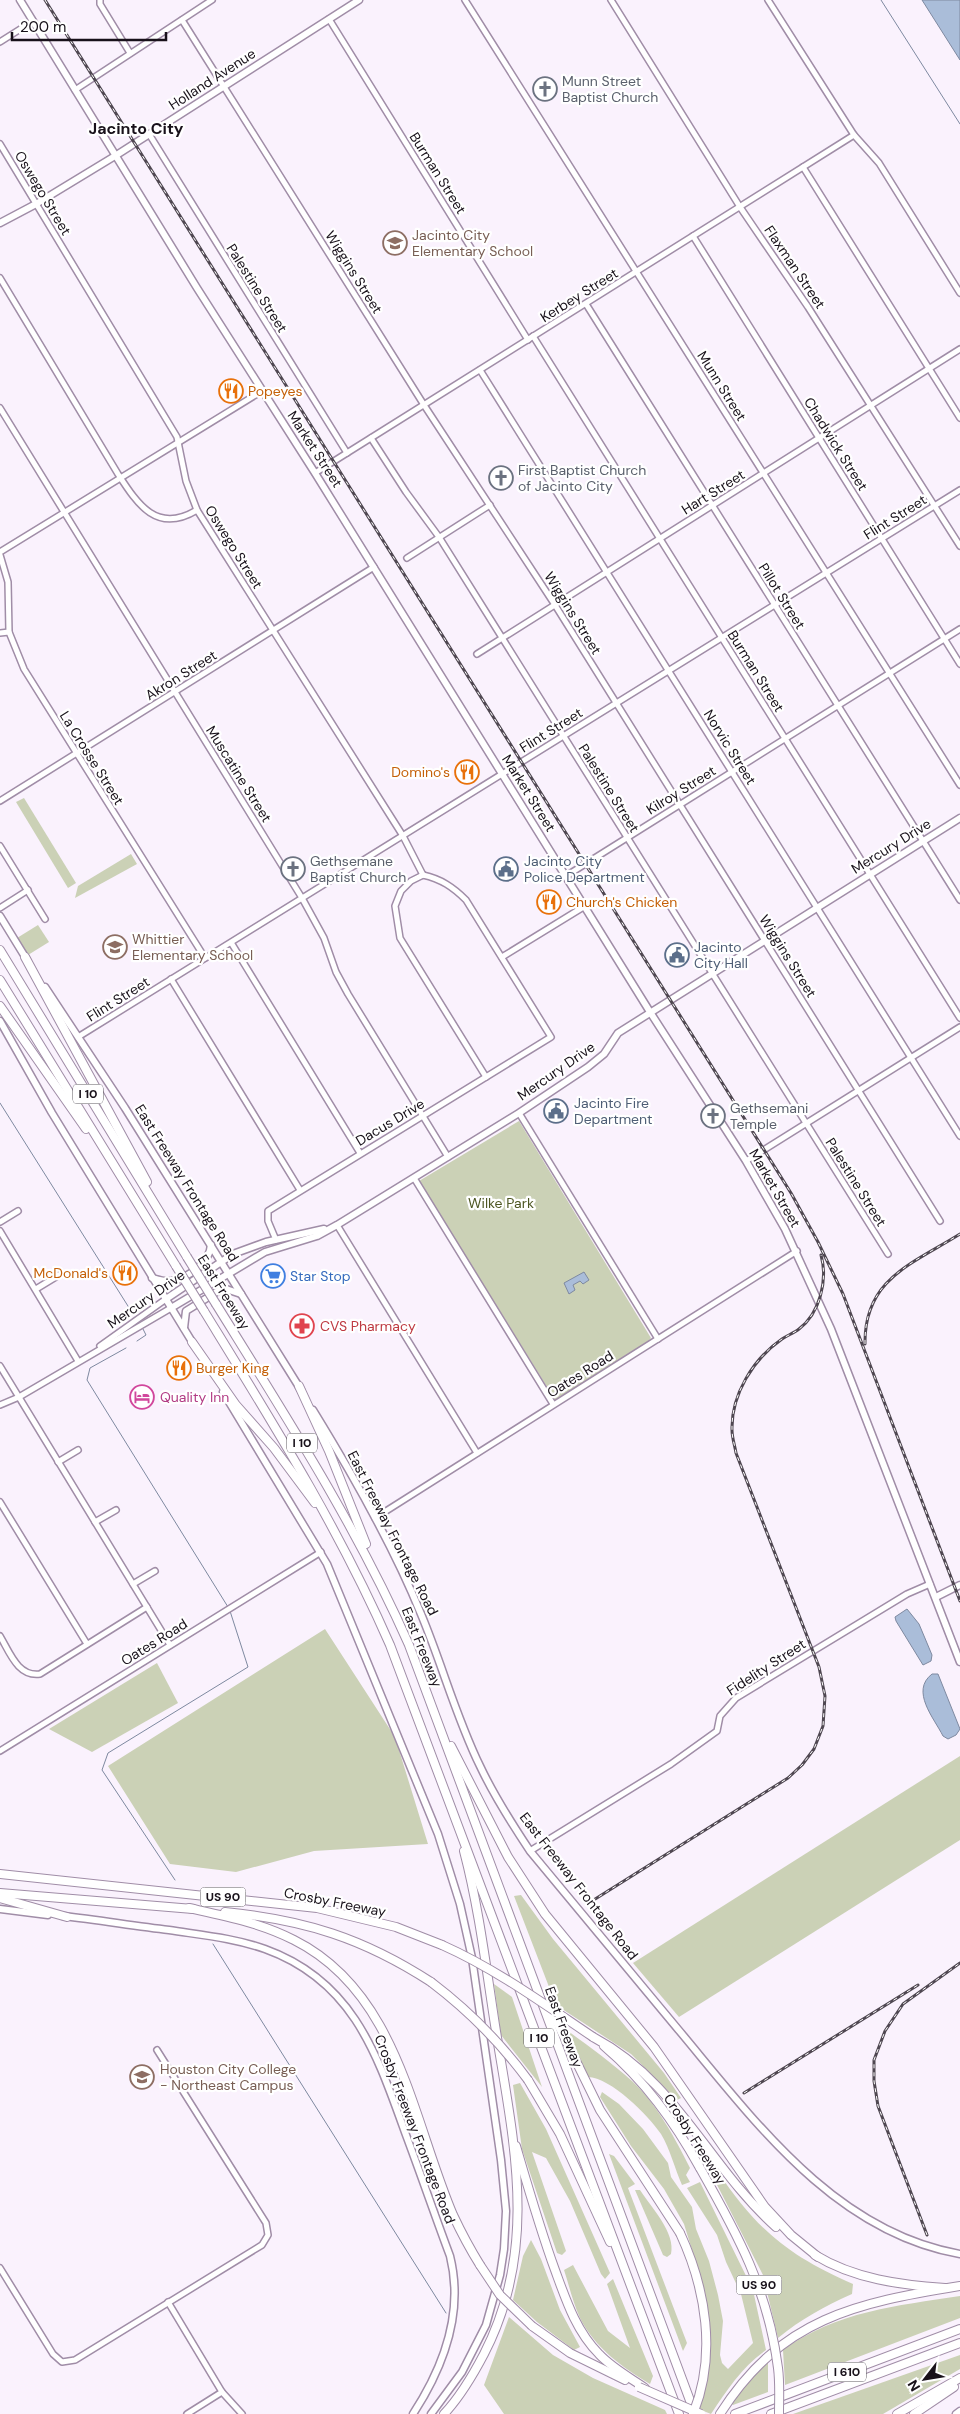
<svg xmlns="http://www.w3.org/2000/svg" width="960" height="2414" font-family="'DM Sans',sans-serif">
	<style>
		.green { fill: #cbd1b6 }
		.water { fill: #aabdd9; stroke: #7e89a0 }
		.lines { fill: none; stroke-linecap: round; stroke-linejoin: round }
		.stream { stroke: #7e89a0; stroke-width: 1 }
		.minor-casing { stroke: #a08da7; stroke-width: 8 }
		.major-casing { stroke: #a08da7; stroke-width: 9 }
		.highway-casing { stroke: #a08da7; stroke-width: 10 }
		.minor { stroke: #fff; stroke-width: 5 }
		.major { stroke: #fff; stroke-width: 6 }
		.highway { stroke: #fff; stroke-width: 8 }
		.rail-casing { stroke: #4f4751; stroke-width: 3 }
		.rail { stroke: #fff; stroke-width: 1; stroke-dasharray: 4; stroke-linecap: butt }
		.highway-bridge-casing { stroke: #a08da7; stroke-width: 10; stroke-linecap: butt }
		.highway-bridge { stroke: #fff; stroke-width: 8 }
		.labels { text-anchor: middle; stroke-width: 4.5; stroke-linejoin: round; paint-order: stroke }
		.shield { fill: #fff; stroke: #5d585f; stroke-width: 1 }
		.shield-label { font-size: 12px; font-weight: bold; fill: #18111a }
		.street-label { font-size: 14px; fill: #18111a; stroke: #fff }
		.worship-label { font-size: 14px; fill: #5b616d; stroke: #fff; text-anchor: start }
		.education-label { font-size: 14px; fill: #785e54; stroke: #fff; text-anchor: start }
		.food-label { font-size: 14px; fill: #c56008; stroke: #fff; text-anchor: start }
		.service-label { font-size: 14px; fill: #4e5e75; stroke: #fff; text-anchor: start }
		.park-label { font-size: 14px; fill: #4e5723; stroke: #fff }
		.shop-label { font-size: 14px; fill: #366cbe; stroke: #fff; text-anchor: start }
		.health-label { font-size: 14px; fill: #be3a42; stroke: #fff; text-anchor: start }
		.hotel-label { font-size: 14px; fill: #b23c85; stroke: #fff; text-anchor: start }
		.quarter-label { font-size: 16px; font-weight: bold; fill: #18111a; stroke: #fff }
	</style>
	<rect width="100%" height="100%" fill="#faf2fd"/>
	<g class="green">
		<polygon points="24,798 76,883 68,888 16,802"/>
		<polygon points="131,854 137,864 75,898 78,886"/>
		<polygon points="38,925 49,942 28,955 17,938"/>
		<polygon points="519,1121 651,1338 648,1342 555,1400 419,1181"/>
		<polygon points="325,1629 395,1737 428,1844 314,1851 236,1872 170,1864 108,1766"/>
		<polygon points="157,1663 178,1703 92,1752 49,1729"/>
		<polygon points="960,1756 960,1840 679,2017 633,1963"/>
		<polygon points="521,1895 553,1939 664,2073 681,2098 677,2100 631,2054 556,2005 514,1896"/>
		<polygon points="494,1984 512,1997 542,2087 501,2035"/>
		<path d="M564,2028C587,2045 611,2062 632,2081C657,2104 675,2138 690,2168L686,2175L690,2182L682,2185C675,2169 670,2149 661,2134C649,2116 610,2077 588,2077Z"/>
		<polygon points="520,2083 546,2129 610,2273 605,2279 601,2274 570,2201 546,2158 532,2152 566,2251 562,2255 557,2253 522,2149 513,2085"/>
		<path d="M602,2092L619,2104L643,2129L668,2163L671,2177L692,2207L696,2229L709,2261L718,2295L723,2321L720,2355L722,2363L728,2369L753,2343L741,2294L726,2262L717,2235L687,2188L700,2182L753,2290L766,2350C742,2367 727,2390 711,2414L701,2410L699,2406L709,2330L705,2292L684,2224L664,2189L631,2146L600,2097Z"/>
		<polygon points="609,2154 614,2156 635,2184 628,2188 687,2343 683,2351"/>
		<path d="M718,2172C757,2230 789,2256 853,2284L852,2294C825,2306 801,2319 778,2338L763,2275L712,2175Z"/>
		<path d="M635,2190H640C651,2207 676,2233 671,2254L667,2257L663,2255Z"/>
		<polygon points="531,2240 541,2259 560,2310 580,2347 574,2350 537,2322 513,2300 523,2256"/>
		<path d="M573,2265L608,2331L630,2348L607,2284L613,2279L653,2376L650,2384C622,2367 595,2348 580,2318C573,2303 569,2285 564,2270Z"/>
		<path d="M960,2296V2318L785,2385L783,2350C837,2311 896,2306 960,2296Z"/>
		<polygon points="509,2317 553,2355 593,2378 665,2410 667,2414 504,2414 484,2385"/>
		<polygon points="960,2355 960,2369 883,2414 793,2414"/>
		<polygon points="768,2361 768,2392 733,2405 732,2404 753,2375"/>
	</g>
	<g class="water">
		<polygon points="922,0 960,0 960,60"/>
		<polygon points="584,1272 589,1280 583,1284 580,1281 573,1285 575,1290 569,1294 564,1283"/>
		<polygon points="907,1609 919,1624 932,1655 931,1661 923,1665 896,1621 895,1617"/>
		<path d="M932,1674H938L960,1729L956,1735L948,1739L943,1736C934,1718 910,1691 932,1674Z"/>
	</g>
	<g class="lines">
		<g class="stream">
			<polyline points="881,0 960,124"/>
			<polyline points="0,1103 133,1314"/>
			<polyline points="137,1341 146,1335 143,1329"/>
			<polyline points="126,1348 90,1368 87,1380 228,1607"/>
			<polyline points="175,1880 102,1770 108,1753 248,1667 230,1611"/>
			<polyline points="213,1944 446,2313"/>
		</g>
		<g class="minor-casing">
			<g id="minor">
				<polyline points="100,0 100,4 130,53"/>
				<polyline points="465,0 960,785"/>
				<polyline points="611,0 740,207 808,307 960,546"/>
				<polyline points="768,0 854,135 879,163 960,293"/>
				<polyline points="329,19 528,340"/>
				<polyline points="182,20 424,405 555,605 940,1221"/>
				<polyline points="0,42 33,21"/>
				<polyline points="75,90 212,0"/>
				<polyline points="149,134 347,453"/>
				<polyline points="0,144 177,437 186,481 197,510 403,836 423,875"/>
				<polyline points="803,167 960,418"/>
				<polyline points="693,236 960,664"/>
				<path d="M0,278L118,474C138,505 157,534 197,510"/>
				<polyline points="586,304 960,900"/>
				<polyline points="533,336 960,1018"/>
				<polyline points="480,370 960,1136"/>
				<polyline points="0,408 302,898 324,938 336,972 348,994 448,1157"/>
				<polyline points="371,438 406,492 439,537 888,1254"/>
				<polyline points="315,473 854,135"/>
				<polyline points="0,552 262,391"/>
				<polyline points="0,555 8,582 9,632 24,669 205,958"/>
				<polyline points="407,558 490,505"/>
				<polyline points="0,633 9,632"/>
				<polyline points="477,654 960,349"/>
				<polyline points="0,801 374,567"/>
				<polyline points="0,846 45,919"/>
				<polyline points="423,875 411,881 401,891 395,906 400,938 486,1077"/>
				<polyline points="566,876 960,629"/>
				<polyline points="0,908 28,890"/>
				<polyline points="232,944 360,1153"/>
				<polyline points="502,957 585,906"/>
				<polyline points="171,979 300,1190"/>
				<polyline points="78,1037 960,490"/>
				<polyline points="519,1113 658,1339"/>
				<polyline points="746,1161 960,1027"/>
				<polyline points="414,1178 553,1404"/>
				<polyline points="0,1222 18,1211"/>
				<polyline points="337,1225 477,1453"/>
				<polyline points="0,1231 78,1361"/>
				<path d="M276,1240L268,1221V1211L551,1037L466,900C453,887 441,879 423,875"/>
				<polyline points="36,1289 59,1275"/>
				<polyline points="100,1346 166,1299"/>
				<polyline points="0,1366 170,1645"/>
				<polyline points="0,1405 19,1397 171,1308"/>
				<polyline points="58,1462 78,1450"/>
				<polyline points="0,1502 87,1644"/>
				<polyline points="375,1518 797,1251"/>
				<polyline points="95,1522 116,1510"/>
				<polyline points="133,1584 155,1571"/>
				<path d="M0,1636C10,1653 18,1677 40,1674L147,1607"/>
				<polyline points="0,1751 321,1552"/>
				<polyline points="530,1851 671,1764 717,1731 720,1716 736,1698 907,1594 930,1584"/>
				<polyline points="0,2268 53,2354 62,2362 75,2360 262,2245 268,2235 266,2223 157,2050"/>
				<polyline points="168,2302 222,2392 242,2414"/>
				<polyline points="187,2414 222,2392"/>
			</g>
		</g>
		<g class="major-casing">
			<g id="major">
				<polyline points="20,0 197,288 315,473 650,1012 746,1161 785,1229 831,1329 960,1662"/>
				<polyline points="0,223 36,204 115,156 359,0"/>
				<polyline points="0,916 27,960"/>
				<polyline points="45,987 125,1108 301,1390"/>
				<polyline points="0,1021 52,1113 194,1345"/>
				<path d="M152,1278C159,1280 165,1282 172,1281C188,1278 210,1262 211,1245"/>
				<polyline points="166,1299 233,1254 266,1242 324,1229"/>
				<polyline points="171,1308 265,1252 317,1236 337,1225 519,1113 588,1067 604,1054 618,1033 960,818"/>
				<polyline points="184,1328 186,1311 223,1288 241,1294"/>
				<polyline points="223,1392 327,1564 438,1834 460,1904 472,1958 501,2160 506,2211 504,2249 500,2275 486,2325 462,2372 431,2414"/>
				<path d="M313,1410C353,1475 392,1543 421,1614C442,1664 456,1717 480,1766C494,1796 512,1824 530,1851C579,1910 628,1969 677,2028C754,2120 834,2232 960,2254"/>
				<polyline points="936,1597 960,1585"/>
				<polyline points="0,1909 48,1915"/>
				<path d="M63,1916C99,1920 134,1926 169,1930C201,1935 234,1938 265,1949C354,1981 377,2055 406,2135C421,2175 435,2216 450,2256C464,2312 443,2368 413,2414"/>
				<polyline points="956,2414 960,2411"/>
			</g>
		</g>
		<g class="highway-casing">
			<g id="highway">
				<polyline points="0,950 187,1257"/>
				<polyline points="25,957 147,1182"/>
				<polyline points="0,980 176,1266"/>
				<polyline points="0,1006 86,1129"/>
				<path d="M216,1304C285,1415 356,1525 409,1645L695,2414"/>
				<path d="M204,1311C271,1420 339,1528 390,1645L679,2414"/>
				<polyline points="192,1342 236,1405 274,1448 315,1503"/>
				<polyline points="299,1386 329,1451 366,1544"/>
				<polyline points="451,1746 508,1857 545,1914 654,2047 765,2207 791,2235 818,2257"/>
				<polyline points="0,1874 317,1908 396,1927 442,1945"/>
				<polyline points="0,1893 193,1909"/>
				<polyline points="0,1898 67,1917"/>
				<path d="M189,1908C225,1916 261,1923 294,1940C398,1992 412,2119 453,2215C461,2232 470,2249 480,2265"/>
				<path d="M225,1912C305,1920 363,1938 431,1982"/>
				<polyline points="549,2006 600,2110 680,2233"/>
				<path d="M593,2037C678,2082 707,2165 776,2227"/>
				<path d="M604,2046C645,2081 674,2121 700,2168"/>
				<polyline points="528,2080 560,2134 610,2242"/>
				<path d="M516,2146C528,2187 540,2229 555,2270C566,2300 576,2331 599,2354C612,2368 629,2377 645,2388"/>
				<path d="M815,2255C854,2279 901,2285 945,2288"/>
				<polyline points="532,2326 570,2353 625,2380"/>
				<path d="M444,2414C460,2397 473,2375 484,2354C540,2246 513,2139 495,2025C486,1967 479,1908 464,1851"/>
				<path d="M720,2414C781,2318 856,2303 960,2286"/>
				<polyline points="735,2414 960,2329"/>
				<polyline points="771,2414 960,2343"/>
				<polyline points="897,2414 960,2378"/>
				<polyline points="914,2414 954,2387"/>
			</g>
		</g>
		<use href="#minor" class="minor"/>
		<use href="#major" class="major"/>
		<use href="#highway" class="highway"/>
		<g class="rail-casing">
			<g id="rail">
				<polyline points="45,0 791,1193 818,1242 843,1294 960,1601"/>
				<path d="M865,1344C864,1279 912,1264 960,1234"/>
				<path d="M592,1901L788,1778L802,1765L814,1749L823,1726L825,1696L819,1667L736,1453C735,1446 732,1438 732,1430C731,1395 753,1359 782,1339C788,1335 794,1333 799,1329C820,1313 828,1280 821,1255"/>
				<polyline points="744,2093 918,1985"/>
				<polyline points="927,2235 878,2106 874,2081 874,2060 885,2031 903,2004 960,1963"/>
			</g>
		</g>
		<use href="#rail" class="rail"/>
		<g class="highway-bridge-casing">
			<g id="highway-bridge">
				<polyline points="187,1257 216,1304"/>
				<polyline points="176,1266 204,1311"/>
				<path d="M442,1945C496,1969 544,2004 593,2037"/>
				<path d="M431,1982C468,2010 500,2042 528,2080"/>
				<path d="M700,2168C738,2235 768,2290 778,2368C780,2383 779,2399 779,2414"/>
				<path d="M680,2233C706,2289 717,2355 693,2414"/>
				<polyline points="480,2265 500,2295 532,2326"/>
				<polyline points="639,2387 701,2414"/>
			</g>
		</g>
		<use href="#highway-bridge" class="highway-bridge"/>
	</g>
	<defs>
		<g id="church-ring" transform="scale(1.25)"><circle r="9.5" fill="#fff" stroke="#6b7280" stroke-width="1.5"/><path d="M-1.2-6h2.4v3.5h3.3v2.4h-3.3V6h-2.4V-.1h-3.3v-2.4h3.3Z" fill="#6b7280"/></g>
		<g id="school-ring" transform="scale(1.25)"><circle r="9.5" fill="#fff" stroke="#8d6e63" stroke-width="1.5"/><path d="M0-5L7-2L0 1L-7-2ZM-4 1L0 2.5L4 1V4Q0 6-4 4Z" fill="#8d6e63"/></g>
		<g id="restaurant-ring" transform="scale(1.25)"><circle r="9.5" fill="#fff" stroke="#e8710a" stroke-width="1.5"/><path d="M-5-6h1v4h1v-4h1v4h1v-4h1v5L-1.5 .5V6h-2V.5L-5-1ZM5-6V6H3V1.5H1.5Q1.5-4 5-6Z" fill="#e8710a"/></g>
		<g id="civic-ring" transform="scale(1.25)"><circle r="9.5" fill="#fff" stroke="#5c6f8a" stroke-width="1.5"/><path d="M-.6-6.5H3V-4.5H.6V-3L4-1V1h2V6H-6V1h2V-1L-.6-3ZM-1.2 2.5V6h2.4V2.5Z" fill="#5c6f8a"/></g>
		<g id="supermarket-ring" transform="scale(1.25)"><circle r="9.5" fill="#fff" stroke="#3f7fe0" stroke-width="1.5"/><path d="M-6-5.5h2.5l.6 2H6L4.5 2H-2.5L-4.4-4H-6ZM-1.5 3.2a1.3 1.3 0 1 0 .1 0ZM3 3.2a1.3 1.3 0 1 0 .1 0Z" fill="#3f7fe0"/></g>
		<g id="pharmacy-ring" transform="scale(1.25)"><circle r="9.5" fill="#fff" stroke="#e0444e" stroke-width="1.5"/><path d="M-2-6h4v4h4v4h-4v4h-4v-4h-4v-4h4Z" fill="#e0444e"/></g>
		<g id="hotel-ring" transform="scale(1.25)"><circle r="9.5" fill="#fff" stroke="#d1479c" stroke-width="1.5"/><path d="M-6-4.5h1.5V1H6V5H4.5V3h-9V5H-6ZM-4 0a1.8 1.8 0 1 1 3.6 0ZM.5 0V-2.5h3Q6-2.5 6 0Z" fill="#d1479c"/></g>
		<g id="university-ring" transform="scale(1.25)"><circle r="9.5" fill="#fff" stroke="#8d6e63" stroke-width="1.5"/><path d="M0-5L7-2L0 1L-7-2ZM-4 1L0 2.5L4 1V4Q0 6-4 4Z" fill="#8d6e63"/></g>
	</defs>
	<g fill-rule="evenodd">
		<use href="#church-ring" x="545" y="89"/>
		<use href="#school-ring" x="395" y="243"/>
		<use href="#restaurant-ring" x="231" y="391"/>
		<use href="#church-ring" x="501" y="478"/>
		<use href="#restaurant-ring" x="467" y="772"/>
		<use href="#church-ring" x="293" y="869"/>
		<use href="#civic-ring" x="506" y="869"/>
		<use href="#restaurant-ring" x="549" y="902"/>
		<use href="#school-ring" x="115" y="947"/>
		<use href="#civic-ring" x="677" y="955"/>
		<use href="#civic-ring" x="556" y="1111"/>
		<use href="#church-ring" x="713" y="1116"/>
		<use href="#restaurant-ring" x="125" y="1273"/>
		<use href="#supermarket-ring" x="273" y="1276"/>
		<use href="#pharmacy-ring" x="302" y="1326"/>
		<use href="#restaurant-ring" x="179" y="1368"/>
		<use href="#hotel-ring" x="142" y="1397"/>
		<use href="#university-ring" x="142" y="2077"/>
	</g>
	<g class="labels">
		<g class="shield">
			<rect x="73" y="1084.5" width="30" height="19" rx="4"/>
			<rect x="287" y="1433.5" width="30" height="19" rx="4"/>
			<rect x="200.5" y="1887.5" width="45" height="19" rx="4"/>
			<rect x="524" y="2028.5" width="30" height="19" rx="4"/>
			<rect x="736.5" y="2275.5" width="45" height="19" rx="4"/>
			<rect x="828" y="2362.5" width="38" height="19" rx="4"/>
		</g>
		<g class="shield-label">
			<text x="88" y="1098">I 10</text>
			<text x="302" y="1447">I 10</text>
			<text x="223" y="1901">US 90</text>
			<text x="539" y="2042">I 10</text>
			<text x="759" y="2289">US 90</text>
			<text x="847" y="2376">I 610</text>
		</g>
		<g class="street-label">
			<text transform="translate(212 79) rotate(-33)" y="5">Holland Avenue</text>
			<text transform="translate(438 173) rotate(58)" y="5">Burman Street</text>
			<text transform="translate(43 193) rotate(59)" y="5">Oswego Street</text>
			<text transform="translate(795 267) rotate(56)" y="5">Flaxman Street</text>
			<text transform="translate(354 272) rotate(58)" y="5">Wiggins Street</text>
			<text transform="translate(257 288) rotate(58)" y="5">Palestine Street</text>
			<text transform="translate(579 295) rotate(-32)" y="5">Kerbey Street</text>
			<text transform="translate(722 386) rotate(58)" y="5">Munn Street</text>
			<text transform="translate(836 444) rotate(58)" y="5">Chadwick Street</text>
			<text transform="translate(315 449) rotate(57)" y="5">Market Street</text>
			<text transform="translate(713 492) rotate(-32)" y="5">Hart Street</text>
			<text transform="translate(895 517) rotate(-32)" y="5">Flint Street</text>
			<text transform="translate(234 547) rotate(58)" y="5">Oswego Street</text>
			<text transform="translate(782 596) rotate(58)" y="5">Pillot Street</text>
			<text transform="translate(573 613) rotate(58)" y="5">Wiggins Street</text>
			<text transform="translate(756 671) rotate(58)" y="5">Burman Street</text>
			<text transform="translate(181 675) rotate(-32)" y="5">Akron Street</text>
			<text transform="translate(551 730) rotate(-32)" y="5">Flint Street</text>
			<text transform="translate(730 747) rotate(58)" y="5">Norvic Street</text>
			<text transform="translate(92 758) rotate(58)" y="5">La Crosse Street</text>
			<text transform="translate(239 774) rotate(58)" y="5">Muscatine Street</text>
			<text transform="translate(609 788) rotate(58)" y="5">Palestine Street</text>
			<text transform="translate(681 790) rotate(-32)" y="5">Kilroy Street</text>
			<text transform="translate(529 793) rotate(58)" y="5">Market Street</text>
			<text transform="translate(891 846) rotate(-32)" y="5">Mercury Drive</text>
			<text transform="translate(788 956) rotate(58)" y="5">Wiggins Street</text>
			<text transform="translate(118 999) rotate(-32)" y="5">Flint Street</text>
			<text transform="translate(556 1071) rotate(-35)" y="5">Mercury Drive</text>
			<text transform="translate(390 1122) rotate(-31)" y="5">Dacus Drive</text>
			<text transform="translate(856 1182) rotate(58)" y="5">Palestine Street</text>
			<text transform="translate(187 1183) rotate(58)" y="5">East Freeway Frontage Road</text>
			<text transform="translate(775 1188) rotate(60)" y="5">Market Street</text>
			<text transform="translate(224 1292) rotate(58)" y="5">East Freeway</text>
			<text transform="translate(146 1299) rotate(-35)" y="5">Mercury Drive</text>
			<text transform="translate(580 1374) rotate(-32)" y="5">Oates Road</text>
			<text transform="translate(393 1533) rotate(63)" y="5">East Freeway Frontage Road</text>
			<text transform="translate(154 1642) rotate(-32)" y="5">Oates Road</text>
			<text transform="translate(422 1647) rotate(68)" y="5">East Freeway</text>
			<text transform="translate(766 1667) rotate(-33)" y="5">Fidelity Street</text>
			<text transform="translate(579 1886) rotate(52)" y="5">East Freeway Frontage Road</text>
			<text transform="translate(335 1902) rotate(11)" y="5">Crosby Freeway</text>
			<text transform="translate(564 2027) rotate(70)" y="5">East Freeway</text>
			<text transform="translate(415 2129) rotate(69)" y="5">Crosby Freeway Frontage Road</text>
			<text transform="translate(695 2139) rotate(58)" y="5">Crosby Freeway</text>
		</g>
		<g class="worship-label">
			<text x="562" y="86">Munn Street<tspan x="562" dy="16">Baptist Church</tspan></text>
			<text x="518" y="475">First Baptist Church<tspan x="518" dy="16">of Jacinto City</tspan></text>
			<text x="310" y="866">Gethsemane<tspan x="310" dy="16">Baptist Church</tspan></text>
			<text x="730" y="1113">Gethsemani<tspan x="730" dy="16">Temple</tspan></text>
		</g>
		<g class="education-label">
			<text x="412" y="240">Jacinto City<tspan x="412" dy="16">Elementary School</tspan></text>
			<text x="132" y="944">Whittier<tspan x="132" dy="16">Elementary School</tspan></text>
			<text x="160" y="2074">Houston City College<tspan x="160" dy="16">- Northeast Campus</tspan></text>
		</g>
		<g class="food-label">
			<text x="248" y="396">Popeyes</text>
			<text x="450" y="777" text-anchor="end">Domino's</text>
			<text x="566" y="907">Church's Chicken</text>
			<text x="108" y="1278" text-anchor="end">McDonald's</text>
			<text x="196" y="1373">Burger King</text>
		</g>
		<g class="service-label">
			<text x="524" y="866">Jacinto City<tspan x="524" dy="16">Police Department</tspan></text>
			<text x="694" y="952">Jacinto<tspan x="694" dy="16">City Hall</tspan></text>
			<text x="574" y="1108">Jacinto Fire<tspan x="574" dy="16">Department</tspan></text>
		</g>
		<g class="park-label">
			<text x="501" y="1208">Wilke Park</text>
		</g>
		<g class="shop-label">
			<text x="290" y="1281">Star Stop</text>
		</g>
		<g class="health-label">
			<text x="320" y="1331">CVS Pharmacy</text>
		</g>
		<g class="hotel-label">
			<text x="160" y="1402">Quality Inn</text>
		</g>
		<g class="quarter-label">
			<text x="136" y="134">Jacinto City</text>
		</g>
	</g>
	<g transform="translate(925 2379) rotate(239)" stroke="#ffffff" stroke-width="4" paint-order="stroke">
	<path d="M0-4L9 19L0 12L-9 19Z" fill="#18111a"/>
	<text y="-8" font-size="14" font-weight="bold" text-anchor="middle" fill="#18111a">N</text>
	</g>
	<path d="M12 32v8h154v-8" fill="none" stroke="#18111a" stroke-width="2.5"/>
	<text x="20" y="32" font-size="15" fill="#18111a" stroke="#ffffff" stroke-width="4" paint-order="stroke">200 m</text>
</svg>
